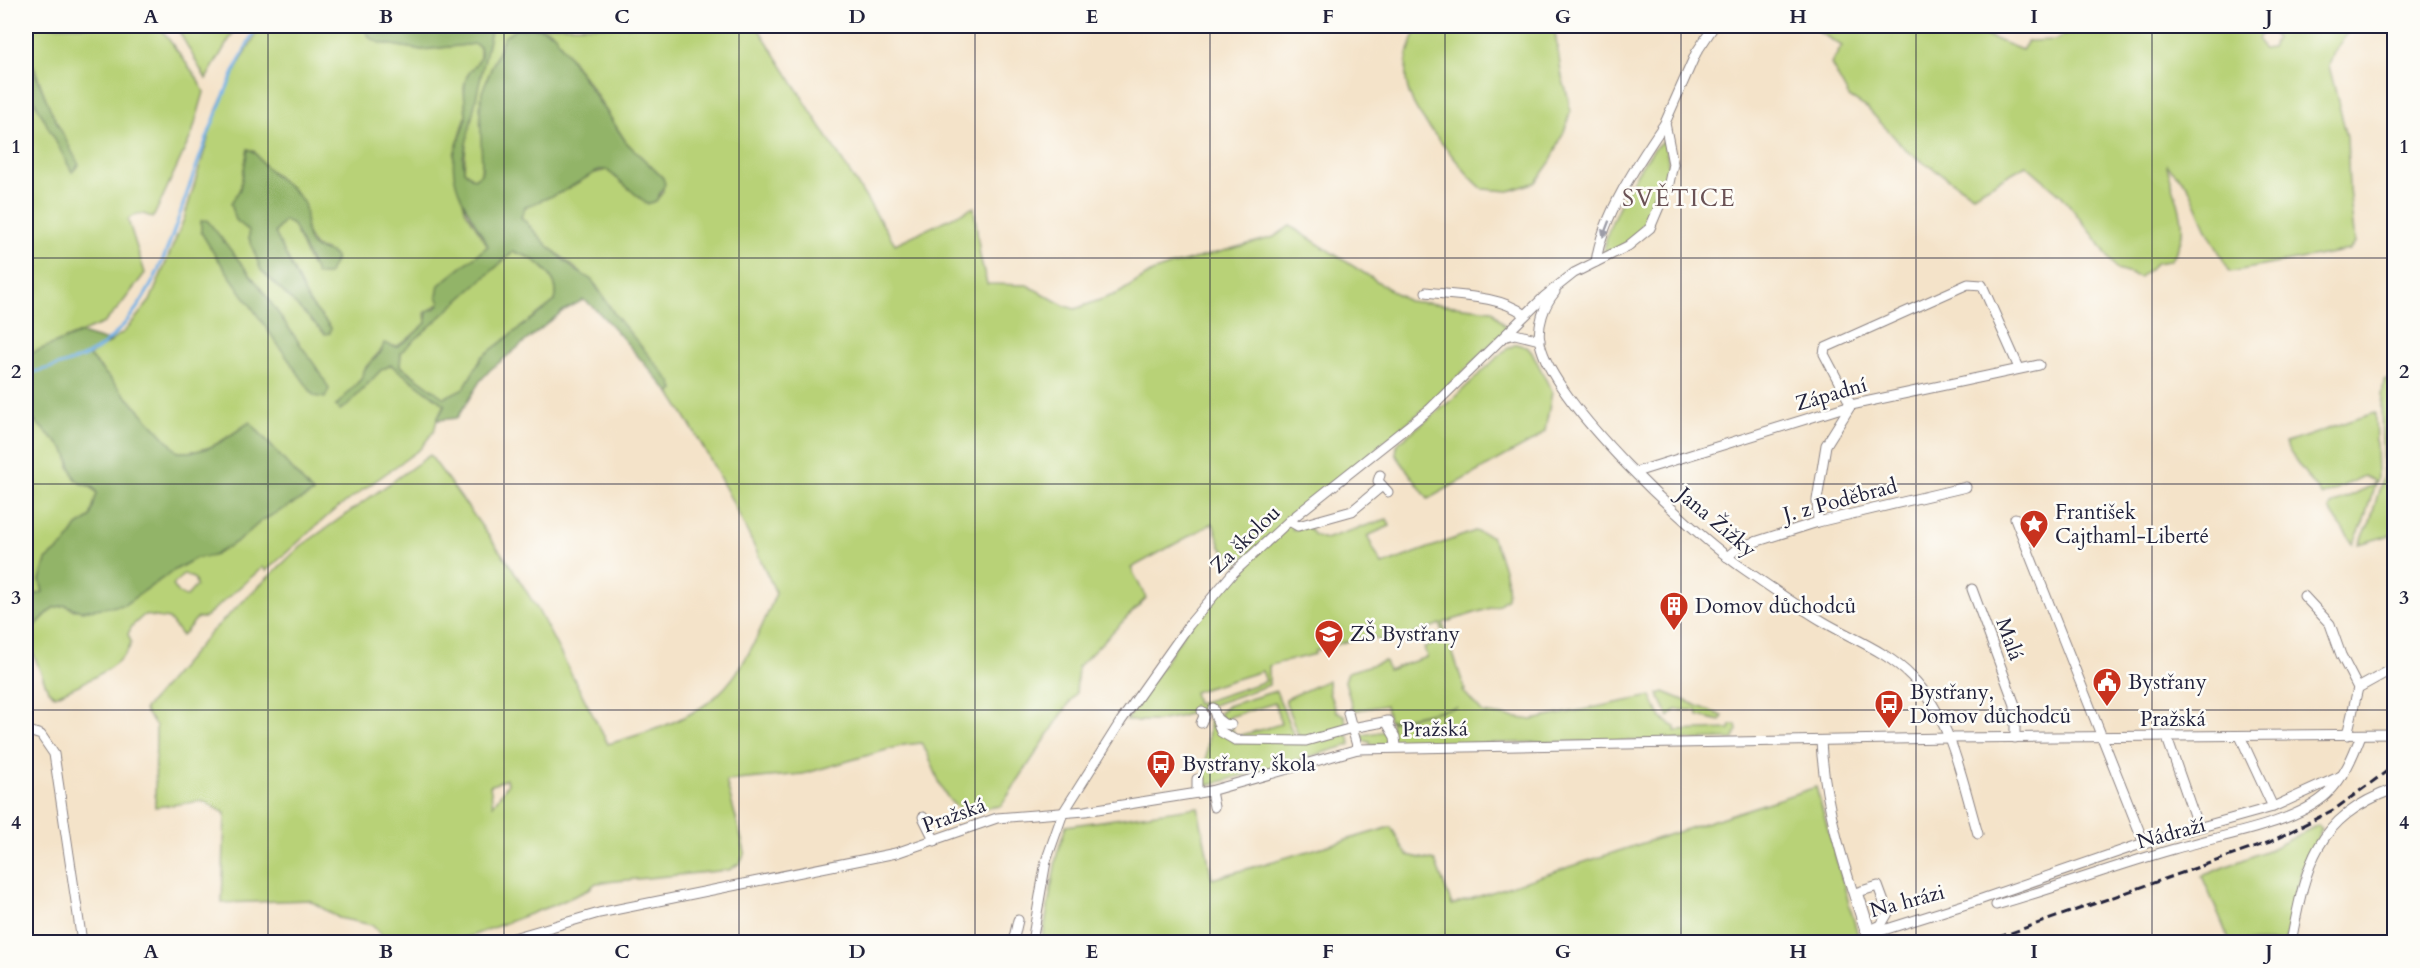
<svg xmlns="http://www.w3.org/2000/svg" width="2420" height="968" font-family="Cardo,serif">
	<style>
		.green { fill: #b8d277; stroke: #6d7a59; stroke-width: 1.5; fill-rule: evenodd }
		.forest { fill: #92b468; stroke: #5a6b52; stroke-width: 1.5; fill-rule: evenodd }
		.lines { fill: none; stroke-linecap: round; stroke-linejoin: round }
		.stream { stroke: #72b1e6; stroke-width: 3 }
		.minor-casing { stroke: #8b8282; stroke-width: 11 }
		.minor { stroke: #fff; stroke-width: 9 }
		.rail { stroke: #22223b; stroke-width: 3; stroke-dasharray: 9 4.5; stroke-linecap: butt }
		.oneway { fill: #9c9ca7 }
		.grid { fill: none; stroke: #22223b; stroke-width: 1.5; stroke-opacity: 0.55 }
		.labels { text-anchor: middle; stroke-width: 5; stroke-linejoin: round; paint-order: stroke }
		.street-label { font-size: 21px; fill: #22223b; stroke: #fdfcf7 }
		.poi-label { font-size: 21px; fill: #22223b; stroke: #fdfcf7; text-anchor: start }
		.quarter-label { font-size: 24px; letter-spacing: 1.5px; fill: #6a5255; stroke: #fdfcf7 }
		.neatline { fill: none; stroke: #22223b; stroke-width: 2 }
		.grid-label { font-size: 20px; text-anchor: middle; font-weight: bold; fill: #22223b }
	</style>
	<rect width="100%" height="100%" fill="#fdfcf7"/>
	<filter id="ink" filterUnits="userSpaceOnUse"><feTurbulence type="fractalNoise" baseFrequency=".0167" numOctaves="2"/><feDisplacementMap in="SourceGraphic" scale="12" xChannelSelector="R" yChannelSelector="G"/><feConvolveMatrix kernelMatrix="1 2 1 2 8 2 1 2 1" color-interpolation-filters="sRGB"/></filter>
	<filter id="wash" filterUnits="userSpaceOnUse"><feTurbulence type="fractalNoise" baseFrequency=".008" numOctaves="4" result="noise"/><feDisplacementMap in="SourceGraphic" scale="24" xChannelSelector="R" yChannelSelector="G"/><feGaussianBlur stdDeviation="1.35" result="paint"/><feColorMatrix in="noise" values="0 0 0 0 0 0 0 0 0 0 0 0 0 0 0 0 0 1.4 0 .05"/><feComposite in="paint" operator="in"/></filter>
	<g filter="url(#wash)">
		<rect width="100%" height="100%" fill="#f4e3c9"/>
		<g class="green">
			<path d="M26,26H159L197,78L204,92L192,134L153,218C143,213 136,211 128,220L145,273L120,306L104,323L34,352H26V85L72,171L35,69L26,52Z"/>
			<polygon points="176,26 237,26 206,79"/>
			<path d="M266,26H363L370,38L380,43L422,50L475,44L480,47V59L467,76L464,87L466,116L454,155L465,210L488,246L443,282L440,303L425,313L426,323L401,345L383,348L363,370L362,378L336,406H347L381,370L391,365L445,405L438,416L434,431L420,449L332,512L266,571L263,567L204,618H197L182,636L169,619L144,615L132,626L128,634L131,642C127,666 76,686 55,696L48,690L28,641L35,626L53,608L65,605L74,610L124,605L173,571L196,558L213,556L241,539L261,521L313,493L250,422C222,440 212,453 178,452L89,356L125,331L150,301L184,219L217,109L232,77L260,27ZM248,149L254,151L263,164L297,194L308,236L315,247L325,250L311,266L293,225L284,220L275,233L309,302L331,328L306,312L261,270L249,238L250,231L236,220L231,203L240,190ZM184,574L195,579L196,586L186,597L178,593L173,585Z"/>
			<path d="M492,26H757L895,244L974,207L980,256L987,284L1027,285L1065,306L1075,309L1119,293L1152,272L1169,266L1274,237L1290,226L1408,301L1492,310L1507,329L1429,405L1237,564L1221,547L1213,523L1131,568L1146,598L1078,667L1076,693L1001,806C990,807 974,811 963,809C940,804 935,760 921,743L904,745L803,774L726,781L745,852L740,863L729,870L596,883L588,890L559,903L471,936L448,942H388L372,925L339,918L309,900L222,903L225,813L203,801L155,807L156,726L144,710L211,632L301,546L430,455L512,568L538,610L608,744C715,713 734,697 776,593C744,524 712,456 670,393L674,390L615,315L596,285L547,245L521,217L525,207L564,191L591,174L607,170L647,204L656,201L663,192V178L626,142L592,88L551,31L541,28L499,49L487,79L481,174L474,179L464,171L467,128ZM506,779L508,784L493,805L490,786Z"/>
			<path d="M1419,26H1453L1458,32L1463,33L1481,26H1554L1562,77L1568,97L1570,112L1565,129L1551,161L1536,182L1509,191L1483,189C1469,178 1457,161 1445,147C1410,105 1391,80 1419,26Z"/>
			<path d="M1809,26H1961L2022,50L2028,41L2055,40L2080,26H2352L2334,52L2329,66L2347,137L2349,188L2355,243L2349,250L2230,272L2207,230L2188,186L2167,165C2173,196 2197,232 2169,261L2156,263L2140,277L2117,270L2094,236L2062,196L2026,165L1973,195L1908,152L1867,108L1849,97L1831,64L1842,46ZM2263,33H2272L2276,38L2272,48L2263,49L2258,38Z"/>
			<path d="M1664,140C1666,149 1669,159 1668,168C1668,178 1664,186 1660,195C1648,224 1634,242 1605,256C1598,236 1645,151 1664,140Z"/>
			<path d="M513,252C535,256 562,278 555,301L482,357L464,388L444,398L400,365L401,352Z"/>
			<polygon points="1516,344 1527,347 1533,354 1552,392 1545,431 1536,439 1428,499 1396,455 1397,444 1454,398 1505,350"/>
			<polygon points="2394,376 2394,534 2359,544 2370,522 2383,476 2381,406 2384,380"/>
			<polygon points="26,413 64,449 68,456 69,467 97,493 90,518 77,526 65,544 46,560 40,580 43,592 26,598"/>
			<path d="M2375,413L2377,477L2363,523L2353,544L2329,509L2331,505L2373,485L2374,481L2364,476L2322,496C2310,478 2294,462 2285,443C2316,435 2344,421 2375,413Z"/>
			<path d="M1387,519L1390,526L1367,536L1382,565L1475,531L1491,536C1499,553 1510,579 1507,598L1497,606L1443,623L1465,690L1463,691L1483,713L1532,720L1651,696L1661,718L1675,727V731L1730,729L1731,725H1736L1737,730L1734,739L1370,745V742L1363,741L1362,735L1392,730L1391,722L1457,707L1389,721L1386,705L1353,711L1345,681L1348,672L1385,661L1388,670L1427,657L1424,647L1446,640L1440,624L1387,644L1369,635L1315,651V654C1303,658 1278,662 1269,666V685L1179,717L1157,721H1126L1189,625L1289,521L1293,525L1292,530L1308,526L1314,535L1325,539ZM1262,671L1266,681L1197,704L1194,692Z"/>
			<polygon points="1328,680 1329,693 1336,711 1345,716 1346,726 1316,737 1299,737 1286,704 1286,699"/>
			<path d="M1276,691L1295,739C1275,736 1232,748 1222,726L1229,728L1231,725L1235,737L1281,724L1275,703L1229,717V721L1223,720L1219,714L1227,706Z"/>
			<polygon points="1664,692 1723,716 1720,721 1698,716 1697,710 1675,710 1669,717 1658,694"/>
			<polygon points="1210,715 1234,742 1346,734 1349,737 1350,745 1205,786 1202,780 1205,779"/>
			<polygon points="1816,787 1860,942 1042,942 1057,854 1066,826 1198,807 1212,879 1391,827 1407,855 1435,861 1452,905"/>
			<polygon points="2318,825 2322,829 2302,868 2285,942 2230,942 2202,876 2273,848"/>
		</g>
		<g class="forest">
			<path d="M363,26H492L463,158L464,171L474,179L481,174L482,168L480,108L482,92L504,37L516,29L541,28L554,34L626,142L663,178L665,184L656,201L647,204L607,170H599L564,191L525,207L521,217L547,245L575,270L592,280L615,315L672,383L674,390L670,393C653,376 599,306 583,300L563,311L490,370L480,381L457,418L437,420L445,405L391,365L381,370L347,406L340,410L336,406L362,378L363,371L381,352L384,343L396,347L410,338L426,323L427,311L436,308L440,303L437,296L439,285L488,246C474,218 449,190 454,156C456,142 466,130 466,116C466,103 462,92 466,79C470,67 485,61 480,47L475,44L422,50L380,43L370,38ZM513,252C535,256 562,278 555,301L482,357L464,388L444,398L400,366L401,352Z"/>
			<polygon points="26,52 53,115 79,165 72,172 26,85"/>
			<path d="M248,149C257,151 258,159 264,165C275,177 297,190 304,204C309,216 301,238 315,248C320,250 328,251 333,254L336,259L328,275H317L293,225L284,220L275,233L309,302L331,328L330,333L325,334L261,270L249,238V231L236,220L231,203L240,189Z"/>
			<polygon points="207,220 260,287 321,374 329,389 325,398 314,396 213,252 201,232 201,221"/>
			<path d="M81,333L111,342L93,351L89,356L178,452C212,453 223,440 250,422L313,493L261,521L241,539L213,556L196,558L173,571L124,605L81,611L65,605L53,608L35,626L26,643V598L43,592L40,580L46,560L65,544L77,526L90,518L97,493L92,486C67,485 74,464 64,449L26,413V352H34Z"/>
		</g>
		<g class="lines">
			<path class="stream" d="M26,374C49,368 83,361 102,346C157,300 170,240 193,176C211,125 231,73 257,26"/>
		</g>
	</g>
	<g filter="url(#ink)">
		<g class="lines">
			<g class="minor-casing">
				<g id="minor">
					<path d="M1596,262C1602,216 1639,161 1665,123"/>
					<path d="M1426,292C1456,296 1499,295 1524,314"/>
					<path d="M1555,292C1544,305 1537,325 1540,343C1553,404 1692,533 1744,569C1770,587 1797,606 1824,622C1853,639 1888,652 1912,677C1952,719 1962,781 1978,834"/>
					<polyline points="1504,337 1515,334 1540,340"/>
					<polyline points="1636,472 1851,405 2039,365"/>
					<polyline points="1380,475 1378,481 1388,492"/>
					<polyline points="2015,518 2144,843"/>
					<polyline points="1289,521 1298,526 1352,511 1382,486"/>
					<polyline points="1818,522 1817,500 1826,445 1851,405 1824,354 1825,348 1968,284 1982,285 2019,368"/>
					<polyline points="1727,557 1739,547 1818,522 1966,487"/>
					<polyline points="1972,589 2015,705 2015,738"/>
					<polyline points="2304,596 2330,624 2341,655 2358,688 2347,735"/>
					<polyline points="2358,688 2394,668"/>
					<polyline points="1213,708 1221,732 1235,740 1306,741 1352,728 1348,713"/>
					<polyline points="1216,718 1224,724 1231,725"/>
					<polyline points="1386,721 1395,737 1396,747"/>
					<polyline points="1201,723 1204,716 1202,711"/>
					<polyline points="26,730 41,735 54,754 82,942"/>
					<polyline points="2240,736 2273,807"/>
					<polyline points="2167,738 2198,827"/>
					<path d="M1821,741C1824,805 1845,869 1865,930L1871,934L1976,901L2144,843L2273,807L2343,775"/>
					<polyline points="1358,749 1352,728 1389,721"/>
					<polyline points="1197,779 1197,793"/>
					<polyline points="1211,791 1214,807"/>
					<polyline points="923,817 935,841"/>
					<polygon points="1878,886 1888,913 1881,925 1870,930 1858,892"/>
					<path d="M1996,905C2056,888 2114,866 2174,849C2217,836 2294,825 2327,794C2344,778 2353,756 2361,735"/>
					<polyline points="215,942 215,940"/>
					<polyline points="500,942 599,913 896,853 997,818 1085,811 1210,791 1358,749 1949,738 2394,734"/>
					<polyline points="1013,942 1018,920"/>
					<polyline points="1032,942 1046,861 1063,813 1121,721 1189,625 1232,574 1289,521 1430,409 1545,296 1574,273 1628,246 1650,228 1669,183 1673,164 1665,123 1696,53 1714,26"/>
					<path d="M2291,942C2306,866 2314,818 2394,789"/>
				</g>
			</g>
			<use href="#minor" class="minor"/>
			<polyline class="rail" points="1985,942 2270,842 2335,809 2394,766"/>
		</g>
		<defs><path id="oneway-solid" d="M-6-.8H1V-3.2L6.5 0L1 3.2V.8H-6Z" transform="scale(1.5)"/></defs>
		<use class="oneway" href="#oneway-solid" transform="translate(1606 229) rotate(111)"/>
	</g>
	<path class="grid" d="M268,26V942M504,26V942M739,26V942M975,26V942M1210,26V942M1445,26V942M1681,26V942M1916,26V942M2152,26V942M26,258H2394M26,484H2394M26,710H2394"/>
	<defs>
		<g id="sight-pin" transform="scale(1.5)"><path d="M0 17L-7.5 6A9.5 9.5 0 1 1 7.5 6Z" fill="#c8321e" stroke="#fdfcf7"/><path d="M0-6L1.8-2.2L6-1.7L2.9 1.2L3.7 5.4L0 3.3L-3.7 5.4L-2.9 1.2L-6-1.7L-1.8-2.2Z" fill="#fff"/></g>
		<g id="building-pin" transform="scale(1.5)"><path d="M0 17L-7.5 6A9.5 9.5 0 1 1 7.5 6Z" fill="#c8321e" stroke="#fdfcf7"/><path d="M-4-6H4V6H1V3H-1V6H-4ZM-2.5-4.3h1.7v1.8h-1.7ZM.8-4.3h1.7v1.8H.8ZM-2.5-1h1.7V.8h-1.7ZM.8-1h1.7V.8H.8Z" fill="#fff"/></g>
		<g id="school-pin" transform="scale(1.5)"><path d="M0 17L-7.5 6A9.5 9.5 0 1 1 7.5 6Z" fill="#c8321e" stroke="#fdfcf7"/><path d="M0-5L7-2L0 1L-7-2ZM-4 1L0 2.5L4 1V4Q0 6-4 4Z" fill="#fff"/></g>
		<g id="civic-pin" transform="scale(1.5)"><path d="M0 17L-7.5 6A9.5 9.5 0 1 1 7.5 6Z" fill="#c8321e" stroke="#fdfcf7"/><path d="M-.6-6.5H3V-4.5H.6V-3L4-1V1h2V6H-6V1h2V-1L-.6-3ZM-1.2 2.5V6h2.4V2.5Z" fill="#fff"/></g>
		<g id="bus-pin" transform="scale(1.5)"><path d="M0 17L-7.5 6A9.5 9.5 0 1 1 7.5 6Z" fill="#c8321e" stroke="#fdfcf7"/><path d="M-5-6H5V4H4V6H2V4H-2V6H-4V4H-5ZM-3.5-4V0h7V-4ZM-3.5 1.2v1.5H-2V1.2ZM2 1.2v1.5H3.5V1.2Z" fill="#fff"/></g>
	</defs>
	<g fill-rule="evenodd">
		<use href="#sight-pin" x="2034" y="524"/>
		<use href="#building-pin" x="1674" y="606"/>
		<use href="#school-pin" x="1329" y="634"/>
		<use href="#civic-pin" x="2107" y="682"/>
		<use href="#bus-pin" x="1889" y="704"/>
		<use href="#bus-pin" x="1161" y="764"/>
	</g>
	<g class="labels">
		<g class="street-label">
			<text transform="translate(1831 394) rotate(-16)" y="7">Západní</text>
			<text transform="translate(1840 500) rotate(-15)" y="7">J. z Poděbrad</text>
			<text transform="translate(1717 522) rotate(40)" y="7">Jana Žižky</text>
			<text transform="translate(1245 539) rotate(-44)" y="7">Za školou</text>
			<text transform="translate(2010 639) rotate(70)" y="7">Malá</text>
			<text x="2173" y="726">Pražská</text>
			<text transform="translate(1435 729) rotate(-1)" y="7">Pražská</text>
			<text transform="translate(954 815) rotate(-20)" y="7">Pražská</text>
			<text transform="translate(2171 833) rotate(-15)" y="7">Nádraží</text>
			<text transform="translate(1907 901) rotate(-15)" y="7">Na hrázi</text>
		</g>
		<g class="poi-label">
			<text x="2055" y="519">František<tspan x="2055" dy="24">Cajthaml-Liberté</tspan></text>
			<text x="1695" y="613">Domov důchodců</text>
			<text x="1350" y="641">ZŠ Bystřany</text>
			<text x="2128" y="689">Bystřany</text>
			<text x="1910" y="699">Bystřany,<tspan x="1910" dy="24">Domov důchodců</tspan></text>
			<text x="1182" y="771">Bystřany, škola</text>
		</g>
		<g class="quarter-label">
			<text x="1679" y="206">SVĚTICE</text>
		</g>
	</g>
	<rect width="2420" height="968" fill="none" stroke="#fdfcf7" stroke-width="66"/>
	<rect x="33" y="33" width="2354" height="902" class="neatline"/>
	<g class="grid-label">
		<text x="151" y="23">A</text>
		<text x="386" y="23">B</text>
		<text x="622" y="23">C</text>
		<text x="857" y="23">D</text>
		<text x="1092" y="23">E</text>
		<text x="1328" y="23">F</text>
		<text x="1563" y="23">G</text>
		<text x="1798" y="23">H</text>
		<text x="2034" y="23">I</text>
		<text x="2269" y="23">J</text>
		<text x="16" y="153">1</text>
		<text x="2404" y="153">1</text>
		<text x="16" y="378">2</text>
		<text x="2404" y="378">2</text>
		<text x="16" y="604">3</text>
		<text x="2404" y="604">3</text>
		<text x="16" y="829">4</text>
		<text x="2404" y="829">4</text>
		<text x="151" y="958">A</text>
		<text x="386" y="958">B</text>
		<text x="622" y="958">C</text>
		<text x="857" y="958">D</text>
		<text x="1092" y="958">E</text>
		<text x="1328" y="958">F</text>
		<text x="1563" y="958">G</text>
		<text x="1798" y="958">H</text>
		<text x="2034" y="958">I</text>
		<text x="2269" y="958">J</text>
	</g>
</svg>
